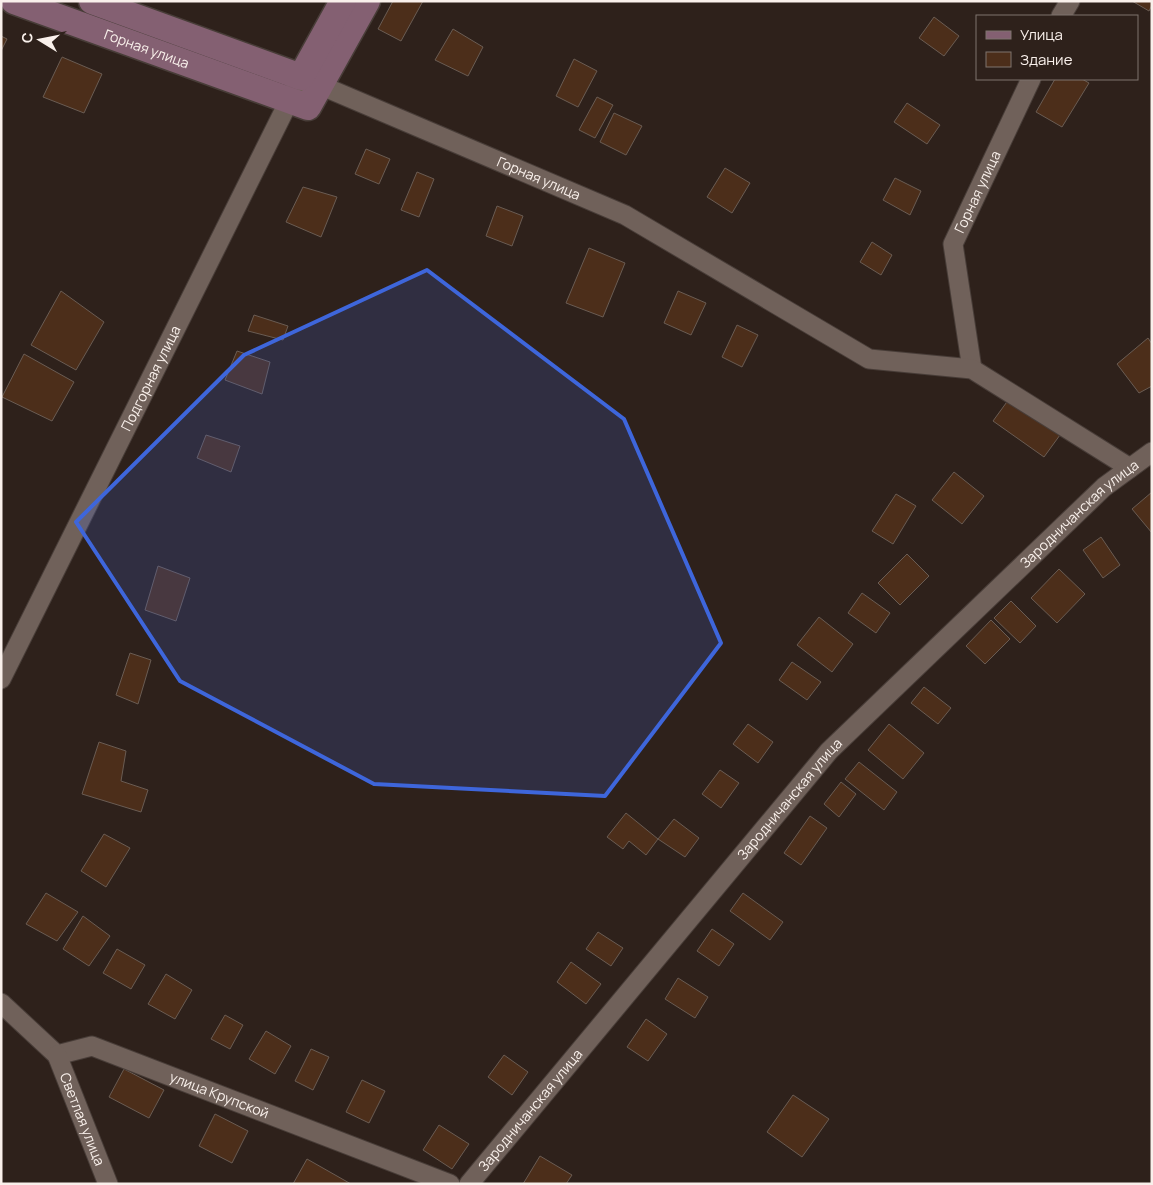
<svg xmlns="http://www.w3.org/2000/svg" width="1153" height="1185" font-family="Manrope,sans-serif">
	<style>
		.building { fill: #4c2e1a; stroke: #6a5c53 }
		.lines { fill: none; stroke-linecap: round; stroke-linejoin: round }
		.street-casing { stroke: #483d38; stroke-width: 21 }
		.secondary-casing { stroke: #483d38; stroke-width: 29 }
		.street { stroke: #70615a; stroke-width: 19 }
		.secondary { stroke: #846072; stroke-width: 26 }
		.marked { fill: #3e66db; fill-opacity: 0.2; stroke: #3e66db; stroke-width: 4; stroke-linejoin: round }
		.labels { text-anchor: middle; stroke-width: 4.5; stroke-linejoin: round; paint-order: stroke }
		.street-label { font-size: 14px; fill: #f9f0eb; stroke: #2e211b }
	</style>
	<rect width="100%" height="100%" fill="#2e211b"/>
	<g class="building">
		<polygon points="393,1 423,1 401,41 378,29"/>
		<polygon points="1132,1 1152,1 1152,5 1149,11"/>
		<polygon points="934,17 959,36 944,56 919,38"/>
		<polygon points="453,29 483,47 468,76 435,60"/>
		<polygon points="1,36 7,39 1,51"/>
		<polygon points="62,57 102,74 84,113 43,97"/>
		<polygon points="574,59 597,71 578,107 556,96"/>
		<polygon points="1055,79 1082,79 1089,83 1062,127 1036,112"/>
		<polygon points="597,97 613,105 595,138 579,130"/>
		<polygon points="907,103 940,125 927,144 894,122"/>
		<polygon points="614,113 642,126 626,155 600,142"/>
		<polygon points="366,149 390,159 379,184 355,174"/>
		<polygon points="725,168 750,183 732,213 707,197"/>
		<polygon points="417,172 434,179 419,217 401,210"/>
		<polygon points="895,178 921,191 910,215 883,200"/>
		<polygon points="303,187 337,197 321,237 286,222"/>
		<polygon points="497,206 523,216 512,246 486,236"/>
		<polygon points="872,242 892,255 881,275 860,262"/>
		<polygon points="589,248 625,263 603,317 566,303"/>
		<polygon points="61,291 104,322 76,370 31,345"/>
		<polygon points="678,291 706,303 691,335 664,323"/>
		<polygon points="254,315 288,326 283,340 248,331"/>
		<polygon points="737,325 758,335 742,367 722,357"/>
		<polygon points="1148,338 1152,344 1152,386 1139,393 1117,364"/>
		<polygon points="237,351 270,362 262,394 225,380"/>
		<polygon points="24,354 74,382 52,421 2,397"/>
		<polygon points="1009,399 1060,435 1044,457 993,421"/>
		<polygon points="206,435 240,446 231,472 197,458"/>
		<polygon points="954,472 984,496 962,524 932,500"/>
		<polygon points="1152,492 1152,533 1132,509"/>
		<polygon points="896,494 916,506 893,544 872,531"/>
		<polygon points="1101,537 1120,565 1103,578 1083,550"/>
		<polygon points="907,554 929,576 900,605 878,583"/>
		<polygon points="158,566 190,578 176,621 145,610"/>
		<polygon points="1059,569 1085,594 1057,623 1031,598"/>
		<polygon points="862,593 890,613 876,633 848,613"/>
		<polygon points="1011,601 1036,626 1020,643 994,618"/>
		<polygon points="819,617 853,644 832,672 797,645"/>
		<polygon points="991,620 1010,639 985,664 966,646"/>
		<polygon points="130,653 151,660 138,704 116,695"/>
		<polygon points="792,662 821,682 807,700 779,680"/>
		<polygon points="924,687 951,708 938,724 911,703"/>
		<polygon points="748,724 773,742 758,763 733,744"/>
		<polygon points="889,724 924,753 903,779 868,750"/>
		<polygon points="99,742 126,751 121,781 148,790 141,812 82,794"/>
		<polygon points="859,762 897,792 884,810 845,779"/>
		<polygon points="720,770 739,783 721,808 702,794"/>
		<polygon points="841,782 856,794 839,817 824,804"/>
		<polygon points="626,813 658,839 646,855 629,841 623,849 607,837"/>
		<polygon points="810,816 827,828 801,865 784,853"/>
		<polygon points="674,819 699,838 685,857 658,839"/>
		<polygon points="104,834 130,848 106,887 81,871"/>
		<polygon points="46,893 78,912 57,941 26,924"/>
		<polygon points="743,893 783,922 770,940 730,911"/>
		<polygon points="83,916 110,936 89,966 63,949"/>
		<polygon points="712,929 734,944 719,966 697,951"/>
		<polygon points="598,932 623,948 611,966 586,949"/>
		<polygon points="117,949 145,965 131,989 103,973"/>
		<polygon points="571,962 601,984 586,1004 557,982"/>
		<polygon points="166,974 192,990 175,1019 148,1004"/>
		<polygon points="678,978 708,997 695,1018 665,999"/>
		<polygon points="225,1015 243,1025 230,1049 211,1039"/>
		<polygon points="646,1019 667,1034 648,1061 627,1047"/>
		<polygon points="266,1031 291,1046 275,1074 249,1059"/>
		<polygon points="311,1049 329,1057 313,1090 295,1081"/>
		<polygon points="504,1055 528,1072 512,1095 488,1077"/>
		<polygon points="124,1069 164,1090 149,1118 109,1097"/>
		<polygon points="362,1080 385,1091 369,1123 346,1112"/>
		<polygon points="793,1095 829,1119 802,1157 767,1132"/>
		<polygon points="215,1114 248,1131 232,1163 199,1146"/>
		<polygon points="439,1125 469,1144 452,1169 423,1150"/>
		<polygon points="540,1156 572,1175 566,1184 523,1184"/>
		<polygon points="307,1159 351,1184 293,1184"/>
	</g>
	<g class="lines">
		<g class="street-casing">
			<g id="street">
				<polyline points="1061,16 1070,1"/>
				<path id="s1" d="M972,369L953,244L1031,79"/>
				<path id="s2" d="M1,679L301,77L625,215L869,359L972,369L1130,468"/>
				<path id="s3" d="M1,1003L57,1055L92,1046L450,1184"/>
				<path id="s4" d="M57,1055L108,1184"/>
				<path id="s5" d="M469,1184L829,751L1104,487L1152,452"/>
			</g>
		</g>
		<g class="secondary-casing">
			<g id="secondary">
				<path id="s6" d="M14,1L308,107L367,1"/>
				<polyline points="92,1 301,77 343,1"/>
			</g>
		</g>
		<use href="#street" class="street"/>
		<use href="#secondary" class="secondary"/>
	</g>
	<path class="marked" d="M427,270L624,419L721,643L605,796L374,784L180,681L76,522L244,355Z"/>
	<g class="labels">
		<g class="street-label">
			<text dy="5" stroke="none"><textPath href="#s6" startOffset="141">Горная улица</textPath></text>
			<text dy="5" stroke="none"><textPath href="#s2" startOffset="931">Горная улица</textPath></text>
			<text dy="5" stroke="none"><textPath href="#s1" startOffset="184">Горная улица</textPath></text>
			<text dy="5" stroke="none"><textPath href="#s2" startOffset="336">Подгорная улица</textPath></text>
			<text dy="5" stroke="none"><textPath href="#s5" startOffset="908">Зародничанская улица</textPath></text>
			<text dy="5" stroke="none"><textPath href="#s5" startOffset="501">Зародничанская улица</textPath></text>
			<text dy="5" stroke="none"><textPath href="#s3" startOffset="249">улица Крупской</textPath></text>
			<text dy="5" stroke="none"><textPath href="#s5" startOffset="96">Зародничанская улица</textPath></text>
			<text dy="5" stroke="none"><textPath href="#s4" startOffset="69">Светлая улица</textPath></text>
		</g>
	</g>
	<rect width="1153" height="1185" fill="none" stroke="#f9f0eb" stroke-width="5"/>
	<rect x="976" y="15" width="162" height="65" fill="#2e211b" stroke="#7f746e"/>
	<rect x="986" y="31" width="25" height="8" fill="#846072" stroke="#7f746e"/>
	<text x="1020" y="40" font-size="15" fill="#f9f0eb">Улица</text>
	<rect x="986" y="52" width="25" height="15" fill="#4c2e1a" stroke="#7f746e"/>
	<text x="1020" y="65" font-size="15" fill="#f9f0eb">Здание</text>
	<g transform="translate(40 40) rotate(280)" stroke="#2e211b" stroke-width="4" paint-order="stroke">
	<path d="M0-4L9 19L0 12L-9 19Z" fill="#f9f0eb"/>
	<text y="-8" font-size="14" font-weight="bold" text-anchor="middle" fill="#f9f0eb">С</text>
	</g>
</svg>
